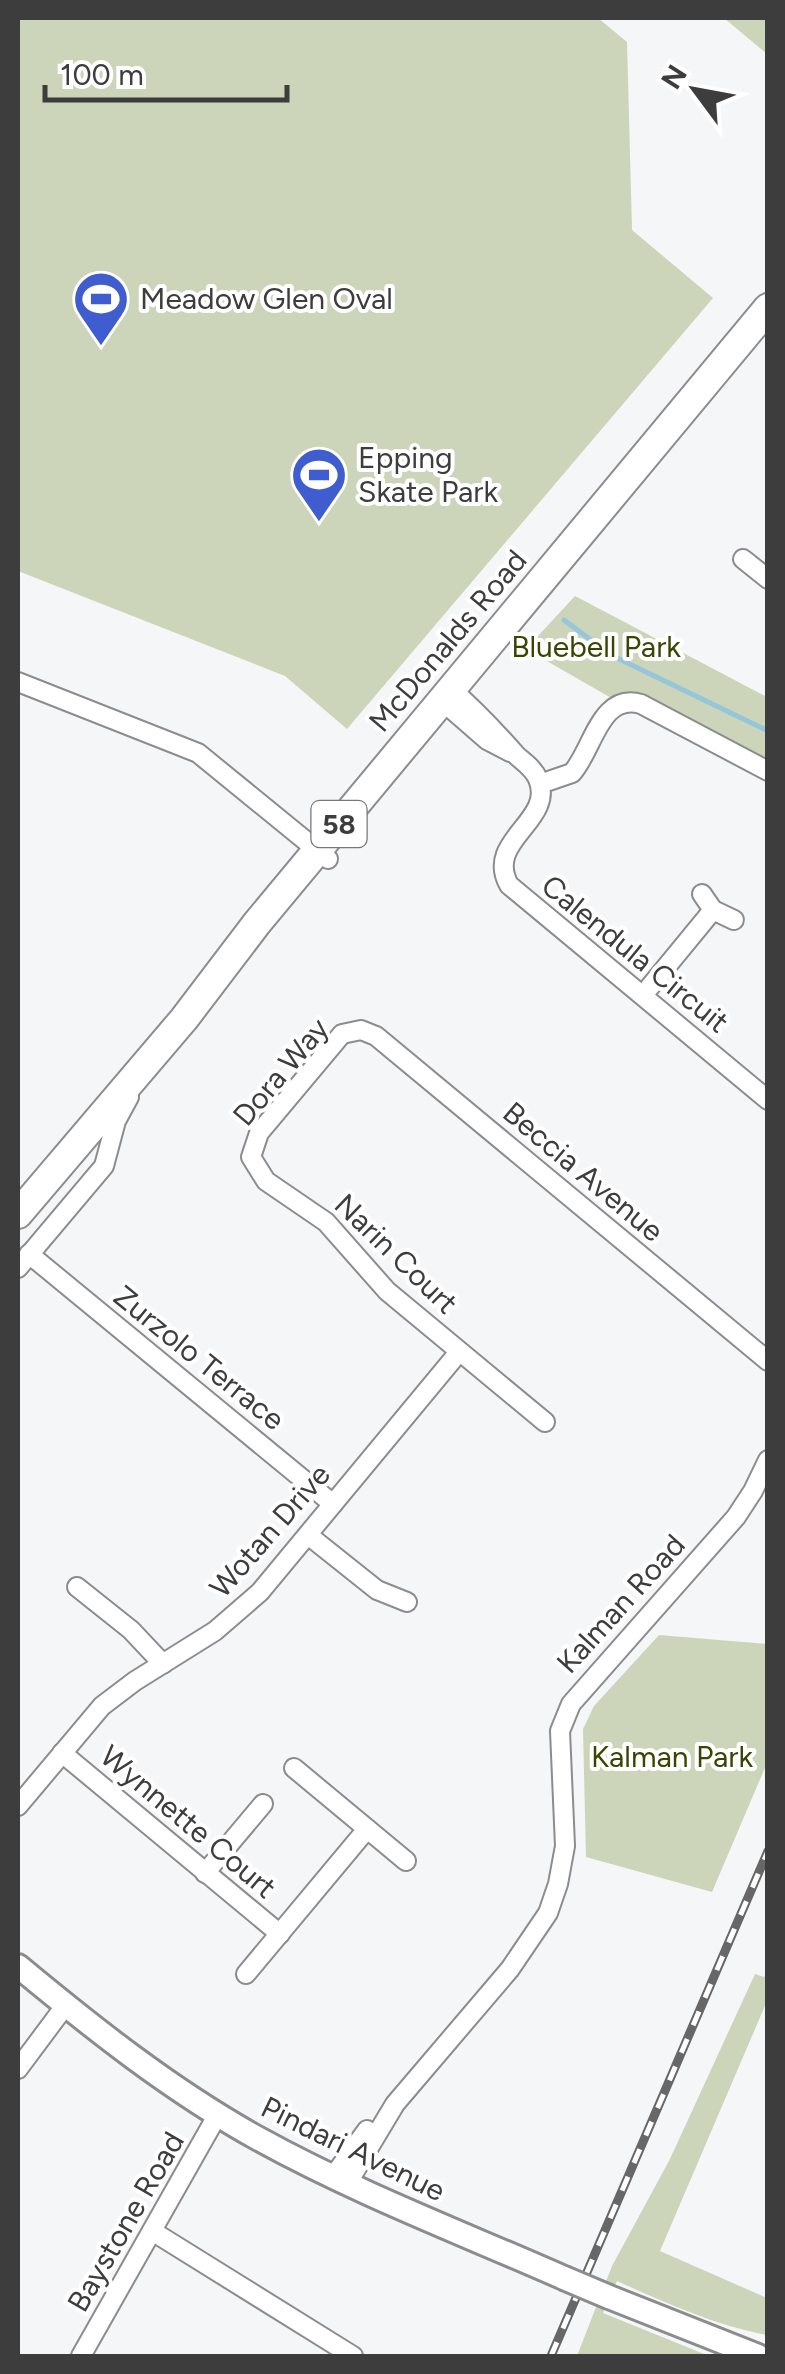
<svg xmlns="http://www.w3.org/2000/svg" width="785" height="2374" font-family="Figtree,sans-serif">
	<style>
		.green { fill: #ccd4b9 }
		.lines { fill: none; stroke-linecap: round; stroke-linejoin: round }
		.stream { stroke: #95c6d9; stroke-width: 5 }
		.minor-casing { stroke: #8c8c8f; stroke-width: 22 }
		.tertiary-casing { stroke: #8c8c8f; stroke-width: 28 }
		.primary-casing { stroke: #8c8c8f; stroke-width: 32 }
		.minor { stroke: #fff; stroke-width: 18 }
		.tertiary { stroke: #fff; stroke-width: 22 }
		.primary { stroke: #fff; stroke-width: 28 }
		.rail-casing { stroke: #676768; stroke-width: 9 }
		.rail { stroke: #fff; stroke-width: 5; stroke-dasharray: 15; stroke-linecap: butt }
		.tertiary-bridge-casing { stroke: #8c8c8f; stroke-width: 28; stroke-linecap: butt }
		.tertiary-bridge { stroke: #fff; stroke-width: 22 }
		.labels { text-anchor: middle; stroke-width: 8; stroke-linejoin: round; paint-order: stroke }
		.shield { fill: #fff; stroke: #777778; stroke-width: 2.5 }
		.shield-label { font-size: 28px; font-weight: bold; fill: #3d3d3e }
		.poi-label { font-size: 30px; fill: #3d3d3e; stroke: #fff; text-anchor: start }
		.street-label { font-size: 30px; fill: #3d3d3e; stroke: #fff }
		.park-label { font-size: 30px; fill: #384601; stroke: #fff }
	</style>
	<rect width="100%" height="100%" fill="#f5f6f8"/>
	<g class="green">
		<polygon points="18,18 598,18 627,42 632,230 713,298 347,729 285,676 18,571"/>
		<polygon points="724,18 767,18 767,54"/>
		<polygon points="575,596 767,697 767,763 613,699 526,649"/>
		<polygon points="659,1635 767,1644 767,1763 712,1892 586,1857 583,1729 594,1706"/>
		<path d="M767,1971V2001L660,2251L767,2298V2335C714,2325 666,2303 617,2281L603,2313L709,2356H577L612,2266L670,2159L755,1974L764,1977Z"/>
	</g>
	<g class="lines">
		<polyline class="stream" points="564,620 611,655 768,731"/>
		<g class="minor-casing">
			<g id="minor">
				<polyline points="743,559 768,579"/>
				<polyline points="18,682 198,753 328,859"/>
				<path d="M450,688C475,710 496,732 517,756C525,763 534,769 538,779C556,821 484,840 509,885L768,1100"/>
				<polyline points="441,700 487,740 510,752"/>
				<path d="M540,784L572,773C593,750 600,692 641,704L768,771"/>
				<polyline points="702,894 713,910 734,920"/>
				<polyline points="644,994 713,910"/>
				<polyline points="29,1254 333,1504"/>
				<polyline points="18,1268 104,1166 116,1121 129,1097"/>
				<polyline points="545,1422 387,1291 326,1222 266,1181 251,1157 259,1133 342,1034 361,1030 376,1036 768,1361"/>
				<polyline points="308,1535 377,1590 407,1602"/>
				<polyline points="77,1587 131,1630 163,1664"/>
				<polyline points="62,1753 280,1934"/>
				<polyline points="294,1768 406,1861"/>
				<polyline points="18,1806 102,1706 135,1681 215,1631 260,1592 459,1352"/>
				<polyline points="205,1873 263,1804"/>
				<polyline points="246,1974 367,1829"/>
				<polyline points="18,2069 65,2006"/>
				<polyline points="332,2178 367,2130"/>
				<polyline points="347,2184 395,2104 510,1969 548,1913 558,1884 565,1846 560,1731 571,1704 736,1517 753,1491 768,1460"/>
				<polyline points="152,2231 353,2356"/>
				<polyline points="81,2356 218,2114"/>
			</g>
		</g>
		<g class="tertiary-casing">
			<g id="tertiary">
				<path d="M18,1966C94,2029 172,2091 259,2139C357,2193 462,2233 564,2278"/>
				<polyline points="609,2297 758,2356"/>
			</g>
		</g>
		<g class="primary-casing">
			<polyline id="primary" points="18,1214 184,1019 257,923 768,308"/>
		</g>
		<use href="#minor" class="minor"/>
		<use href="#tertiary" class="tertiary"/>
		<use href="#primary" class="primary"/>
		<g class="rail-casing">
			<polyline id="rail" points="551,2356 768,1851"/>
		</g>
		<use href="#rail" class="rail"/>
		<g class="tertiary-bridge-casing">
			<polyline id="tertiary-bridge" points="564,2278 609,2297"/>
		</g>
		<use href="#tertiary-bridge" class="tertiary-bridge"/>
	</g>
	<defs>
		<g id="stadium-pin" transform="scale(2.875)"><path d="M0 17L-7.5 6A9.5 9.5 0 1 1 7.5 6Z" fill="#405dd0" stroke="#fff"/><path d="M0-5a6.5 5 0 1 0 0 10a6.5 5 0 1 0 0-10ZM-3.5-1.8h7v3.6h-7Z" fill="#fff"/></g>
	</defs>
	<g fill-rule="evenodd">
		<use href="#stadium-pin" x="101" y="299"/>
		<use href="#stadium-pin" x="319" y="475"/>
	</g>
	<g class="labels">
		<rect class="shield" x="311.5" y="801" width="55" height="46" rx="8"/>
		<g class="shield-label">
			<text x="339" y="834">58</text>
		</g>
		<g class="poi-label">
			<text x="140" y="309">Meadow Glen Oval</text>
			<text x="358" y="468">Epping<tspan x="358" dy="34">Skate Park</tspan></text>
		</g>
		<g class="street-label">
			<text transform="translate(448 641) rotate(-50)" y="10">McDonalds Road</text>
			<text transform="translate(635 954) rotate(39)" y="10">Calendula Circuit</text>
			<text transform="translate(281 1072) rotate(-50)" y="10">Dora Way</text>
			<text transform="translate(583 1172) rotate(40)" y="10">Beccia Avenue</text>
			<text transform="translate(396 1254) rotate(44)" y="10">Narin Court</text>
			<text transform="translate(199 1358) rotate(39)" y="10">Zurzolo Terrace</text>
			<text transform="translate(270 1531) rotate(-49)" y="10">Wotan Drive</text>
			<text transform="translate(621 1604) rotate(-48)" y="10">Kalman Road</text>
			<text transform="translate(188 1822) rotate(40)" y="10">Wynnette Court</text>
			<text transform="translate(353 2149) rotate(26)" y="10">Pindari Avenue</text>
			<text transform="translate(126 2222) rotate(-60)" y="10">Baystone Road</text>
		</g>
		<g class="park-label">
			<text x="596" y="657">Bluebell Park</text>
			<text x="672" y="1767">Kalman Park</text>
		</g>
	</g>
	<rect width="785" height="2374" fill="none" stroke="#3d3d3e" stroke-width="40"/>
	<g transform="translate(695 90) rotate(302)" stroke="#ffffff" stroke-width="8" paint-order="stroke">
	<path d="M0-8L18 38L0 25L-18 38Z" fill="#3d3d3e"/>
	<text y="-15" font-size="28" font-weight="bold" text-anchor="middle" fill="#3d3d3e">N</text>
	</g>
	<path d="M45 85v15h242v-15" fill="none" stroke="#3d3d3e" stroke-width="5"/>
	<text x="60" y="85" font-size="30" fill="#3d3d3e" stroke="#ffffff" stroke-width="8" paint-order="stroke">100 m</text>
</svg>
